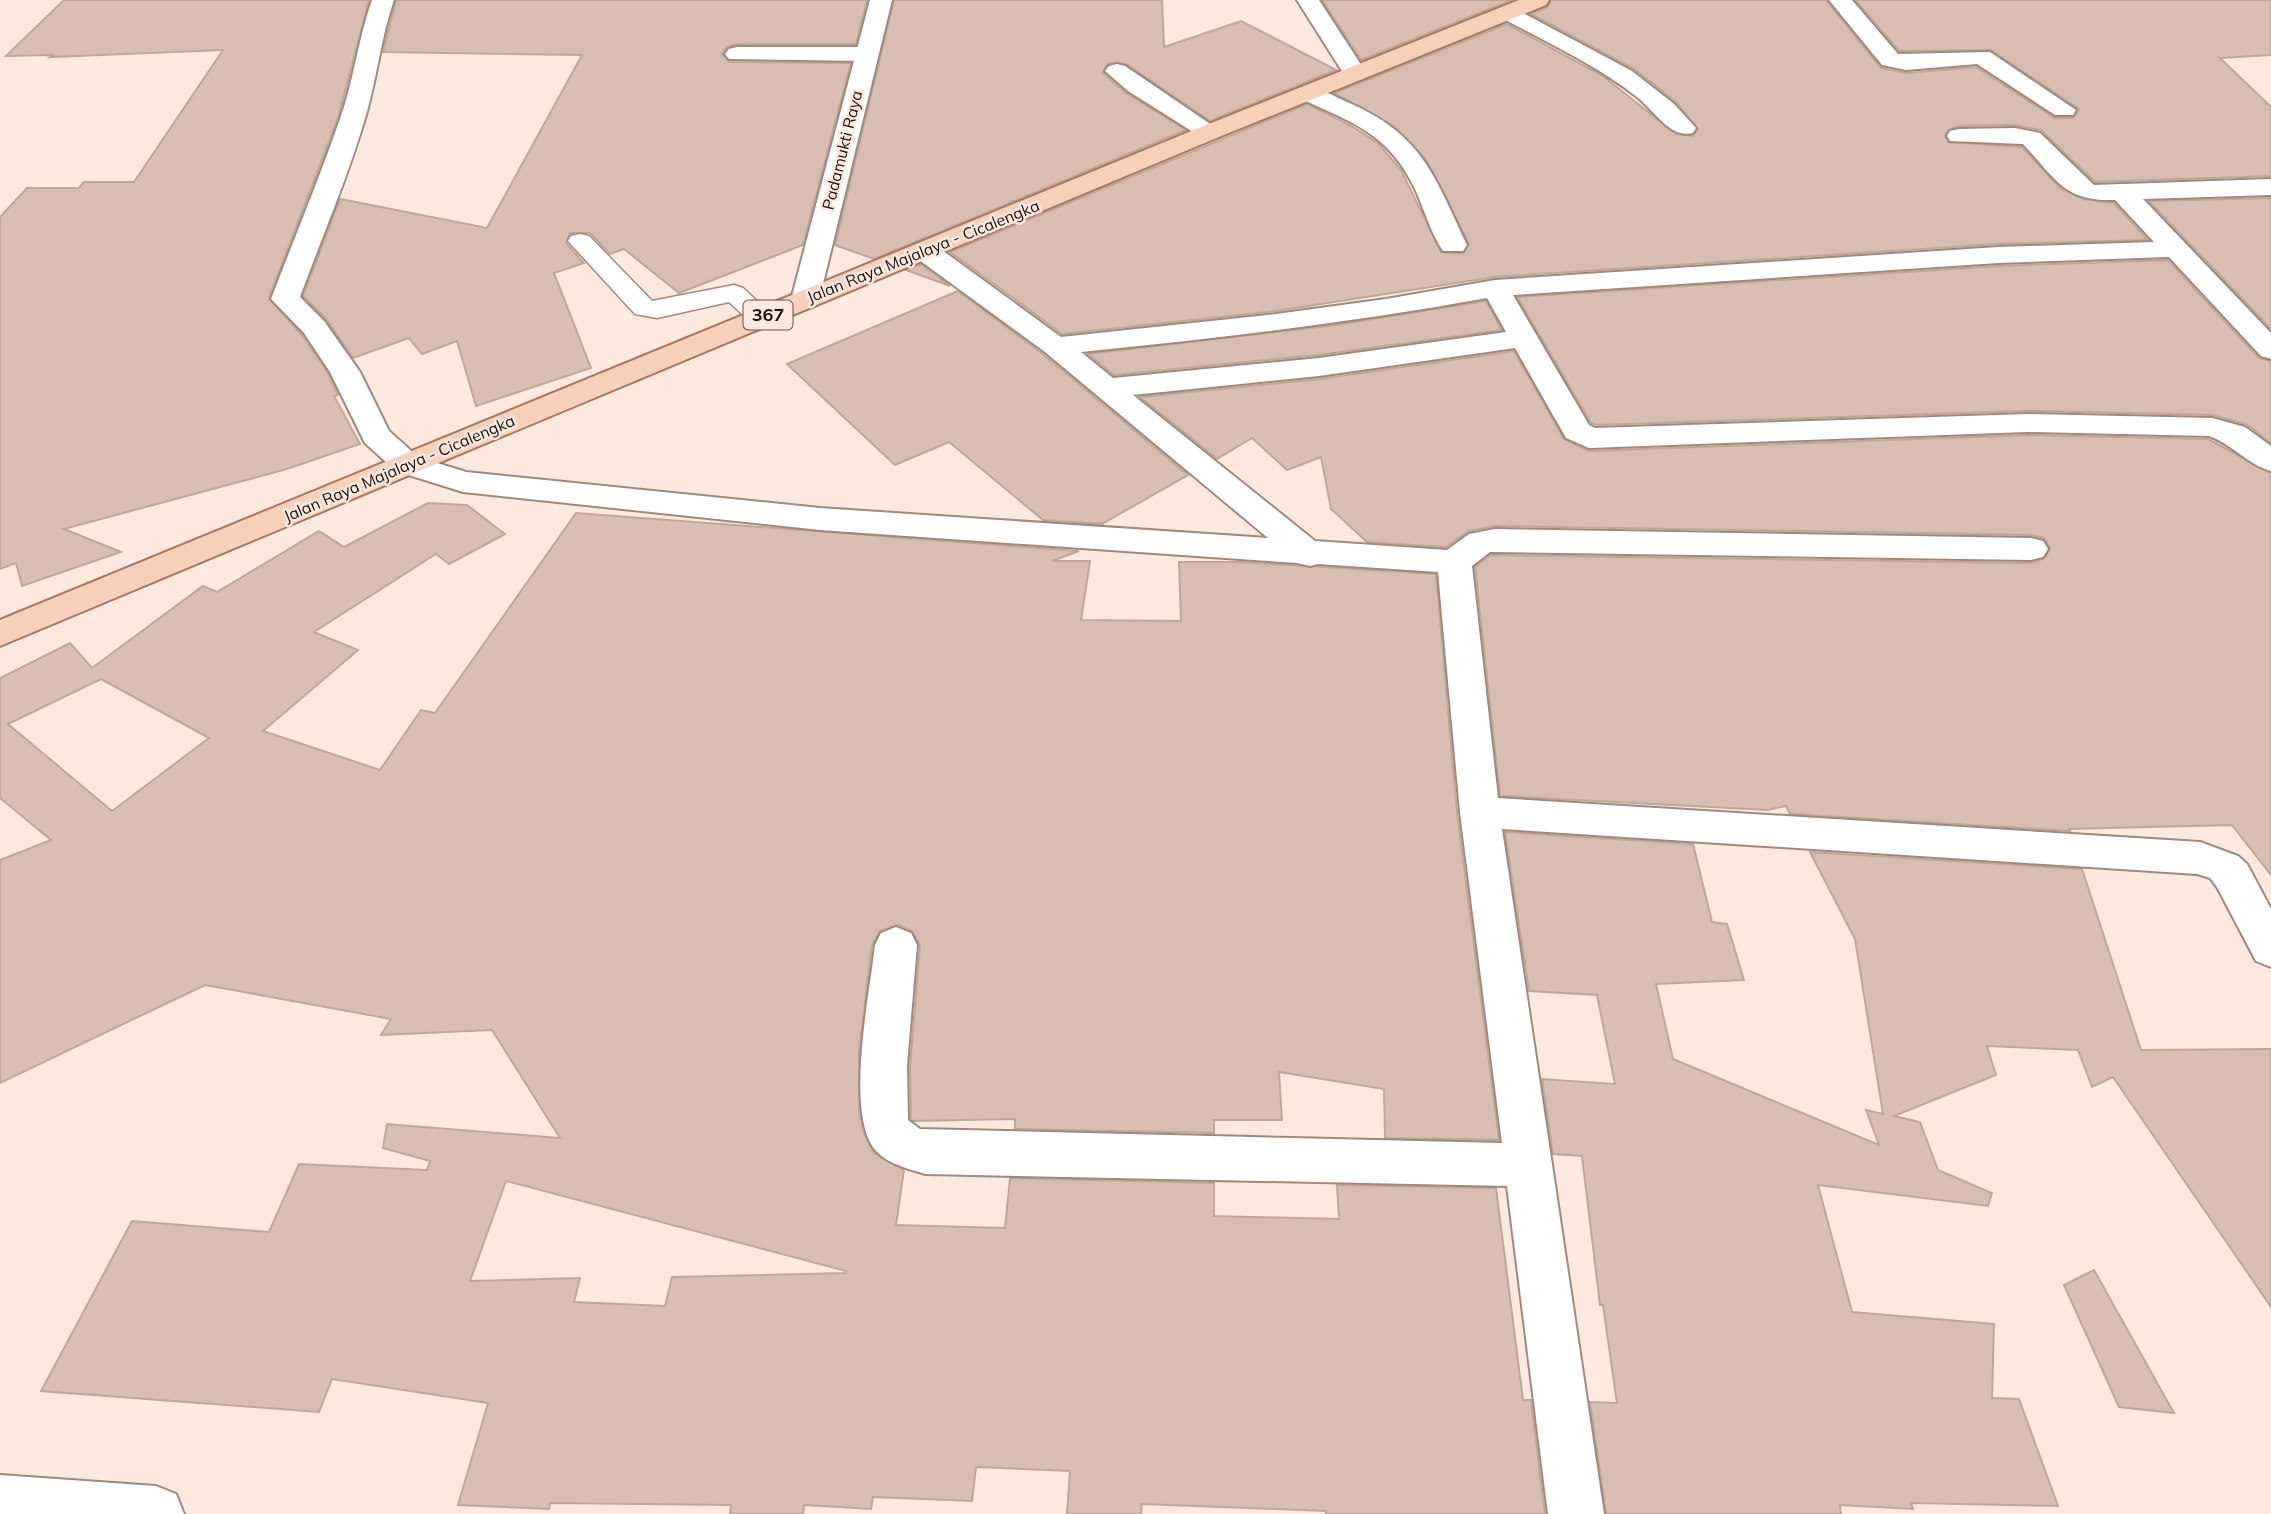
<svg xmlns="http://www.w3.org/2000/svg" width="2271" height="1514" font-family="Mulish,sans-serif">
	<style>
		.building { fill: #d7beb0; stroke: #bfa699; stroke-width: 2; fill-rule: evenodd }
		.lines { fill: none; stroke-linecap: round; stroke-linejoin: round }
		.lane-casing { stroke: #a0887c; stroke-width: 3 }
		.street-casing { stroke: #a0887c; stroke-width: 4 }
		.secondary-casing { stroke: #a0887c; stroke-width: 4 }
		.primary-casing { stroke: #a67860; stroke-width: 4 }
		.lane { fill: #fff; fill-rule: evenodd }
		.street { fill: #fff; fill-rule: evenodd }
		.secondary { fill: #fff; fill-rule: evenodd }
		.primary { fill: #f7d0bb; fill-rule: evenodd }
		.labels { text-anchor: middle; stroke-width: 5; stroke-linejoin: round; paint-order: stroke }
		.far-street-label { font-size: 16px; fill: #1a110c; stroke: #ffe9de }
		.shield { fill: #ffe9de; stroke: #5f524b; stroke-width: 2 }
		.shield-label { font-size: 18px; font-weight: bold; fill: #1a110c }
	</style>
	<rect width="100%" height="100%" fill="#ffe9de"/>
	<g class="building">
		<polygon points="64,0 369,0 338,118 269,298 302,335 328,373 338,395 334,396 360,444 287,469 64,529 121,552 22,586 16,563 0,569 0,217 27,188 79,188 84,182 134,182 223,50 50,57 53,55 6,56"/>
		<polygon points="396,0 867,0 856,44 737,44 727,47 722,54 729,62 851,63 803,245 679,293 624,249 610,254 590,233 570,233 566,243 584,263 554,273 591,368 476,406 457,341 422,354 409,338 353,358 326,319 303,296 340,199 487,228 582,55 383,52"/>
		<polygon points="894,0 1162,0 1164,47 1241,21 1336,70 1210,121 1126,64 1108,63 1103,73 1126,93 1186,130 874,259 835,245"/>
		<polygon points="1322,0 1512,0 1361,60"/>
		<polygon points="1552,0 1826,0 1881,68 1906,73 1976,67 2055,118 2073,118 2079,109 1991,50 1899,51 1855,0 2271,0 2271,55 2220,58 2271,107 2271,176 2095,182 2041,130 2015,125 1959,126 1948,130 1945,135 1948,142 2022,147 2060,188 2083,199 2114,203 2148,240 1998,244 1495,277 1276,311 1062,334 950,252 1307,104 1350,125 1378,143 1401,170 1441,252 1463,254 1469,244 1425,158 1394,126 1334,93 1507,24 1603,76 1676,134 1693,136 1698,129 1676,102 1634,69 1531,14 1547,7"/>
		<polygon points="2271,198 2271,329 2149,201"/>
		<polygon points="2168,260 2259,358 2271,361 2271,443 2246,424 2212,415 2028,411 1596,425 1591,423 1517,297 1998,266"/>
		<polygon points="921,264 950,286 906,270"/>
		<polygon points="958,291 1043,354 1188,475 1102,524 1043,520 949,442 895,465 787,364"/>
		<polygon points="1486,301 1502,330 1319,355 1114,375 1088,354 1335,325"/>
		<polygon points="1514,351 1564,439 1589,451 2028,435 2208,439 2271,473 2271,875 2232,825 2069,829 2070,831 1790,814 1786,806 1767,810 1500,796 1475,567 1491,555 2031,563 2045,558 2050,548 2044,538 2031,535 1495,526 1469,531 1446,547 1367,542 1331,509 1321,457 1287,470 1252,438 1217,459 1140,397 1319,379"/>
		<path d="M428,503L467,505L505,534L449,564L436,554L314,632L358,650L263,731L380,770L421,710L435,713L576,513L1079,551L1052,561H1090L1081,620L1181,621L1179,562H1241L1436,574L1457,812L1499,1140L1385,1138L1384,1089L1279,1072L1282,1120H1214V1133L1015,1129V1119L913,1121L911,1119L910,1066L920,945L912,931L897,925L880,931L872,945L859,1052V1110L864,1134L874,1153L904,1170L896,1225L1005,1228L1010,1178L1214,1183V1216L1339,1219L1337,1185L1496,1188L1523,1400H1531L1545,1514H1326V1511L1142,1504L1141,1514H1067L1070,1471L976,1467L972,1501L873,1497L871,1509L804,1505L803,1514H730L731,1505L550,1503L549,1509L458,1505L488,1403L332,1379L319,1412L41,1391L132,1221L269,1232L299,1164L427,1170L430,1161L383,1148L387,1124L560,1138L492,1030L381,1035L391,1019L205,985L0,1083V860L51,840L0,798V678L70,643L92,668L203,586L217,592L319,531L344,547ZM101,679L209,738L112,811L8,724ZM506,1181L846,1271V1273L672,1277L665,1306L574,1302L580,1278L470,1281Z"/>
		<polygon points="1505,832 1693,844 1712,922 1727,924 1744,980 1656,984 1673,1059 1879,1145 1866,1110 1883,1114 1855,939 1810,852 2082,869 2141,1050 2271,1049 2271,1307 2113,1077 2092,1087 2078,1050 1987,1046 1996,1075 1894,1116 1920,1122 1938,1170 1992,1193 1988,1206 1818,1185 1852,1312 1994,1324 1992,1398 2019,1399 2058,1506 1911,1503 1913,1509 1840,1505 1841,1514 1606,1514 1590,1402 1617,1403 1603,1305 1600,1305 1582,1156 1553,1154 1542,1079 1615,1084 1597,995 1529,991"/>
		<polygon points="2094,1270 2174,1413 2119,1407 2064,1285"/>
	</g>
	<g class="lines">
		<g class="lane-casing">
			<polygon id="lane" points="580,234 589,236 652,301 734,285 743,288 775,318 771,324 753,324 729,302 657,318 635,314 568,241 571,236"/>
		</g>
		<g class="street-casing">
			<g id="street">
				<path d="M372,0H394C381,37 377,77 366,115C348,177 322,237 300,297L324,321L360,372L389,431L418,457L466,472L820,508L1268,538L1045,352L915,257L911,251L915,245H935L1061,337L1276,314L1386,299L1495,280L1998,247L2154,242L2115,200C2064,202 2055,178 2023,144L1950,141L1947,136L1950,131L1959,129L2015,128L2040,133L2094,185L2271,179V195L2143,199L2271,333V359L2261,356L2169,257L1998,263L1513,295L1589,425L1595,428L2028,414L2212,418L2245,427L2271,446V471C2248,465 2232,444 2209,436L2028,432L1589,448L1566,438L1515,348L1319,376L1133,395L1315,541L1447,550L1469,534L1495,529L2031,538L2043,541L2048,549L2043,557L2031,560L1490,552L1472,566L1498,798L2200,842L2238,856L2247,864L2271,909V967L2256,961L2217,887L2210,878L2197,874L1502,829L1604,1514H1548L1507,1186L925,1174C909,1169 888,1164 876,1151C844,1115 870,992 875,945L881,933L896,927L911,933L917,945L907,1066L908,1120L920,1129L1502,1143L1460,812L1438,572L1318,564L1310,566L1297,563L820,530L463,492L396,471L365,443L330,372L304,333L271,299C294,239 319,179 340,119C354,80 358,39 372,0ZM1487,298L1506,332L1319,358L1113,378L1081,352C1217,338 1352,323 1487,298Z"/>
				<polygon points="1297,0 1319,0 1367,74 1363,79 1347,79"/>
				<polygon points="1829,0 1852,0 1898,54 1990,52 2076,110 2073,115 2055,115 1977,64 1906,70 1882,65"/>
				<path d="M1508,5L1632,71L1674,104L1696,128L1693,133C1670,139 1654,110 1637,97C1595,64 1546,42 1500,17L1497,12Z"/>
				<polygon points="737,47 866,47 874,49 878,54 874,59 866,61 729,59 725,54 729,49"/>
				<polygon points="1117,64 1125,66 1222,132 1219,137 1201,137 1128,91 1105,71 1109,66"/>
				<path d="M1307,86C1321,89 1334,96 1347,102C1422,134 1434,175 1467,245L1463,251H1443C1430,232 1424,208 1414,187C1387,132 1351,122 1299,98L1295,93L1299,88Z"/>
				<polygon points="0,1475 156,1486 176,1494 184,1514 0,1514"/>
			</g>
		</g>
		<g class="secondary-casing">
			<polygon id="secondary" points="870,0 892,0 819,300 815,306 805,309 795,306 791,300"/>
		</g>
		<g class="primary-casing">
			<polygon id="primary" points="1519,0 1549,0 1546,5 1219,137 0,646 0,620 1201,127"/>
		</g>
		<use href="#lane" class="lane"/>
		<use href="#street" class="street"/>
		<use href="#secondary" class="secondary"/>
		<use href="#primary" class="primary"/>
	</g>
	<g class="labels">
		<g class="far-street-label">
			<text transform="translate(842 150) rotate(-76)" y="6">Padamukti Raya</text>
			<text transform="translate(923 251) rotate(-22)" y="6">Jalan Raya Majalaya - Cicalengka</text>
			<text transform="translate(399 468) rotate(-23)" y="6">Jalan Raya Majalaya - Cicalengka</text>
		</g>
		<rect class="shield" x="743.5" y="300.5" width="49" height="29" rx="5"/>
		<g class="shield-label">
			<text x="768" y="321">367</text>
		</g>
	</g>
</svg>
